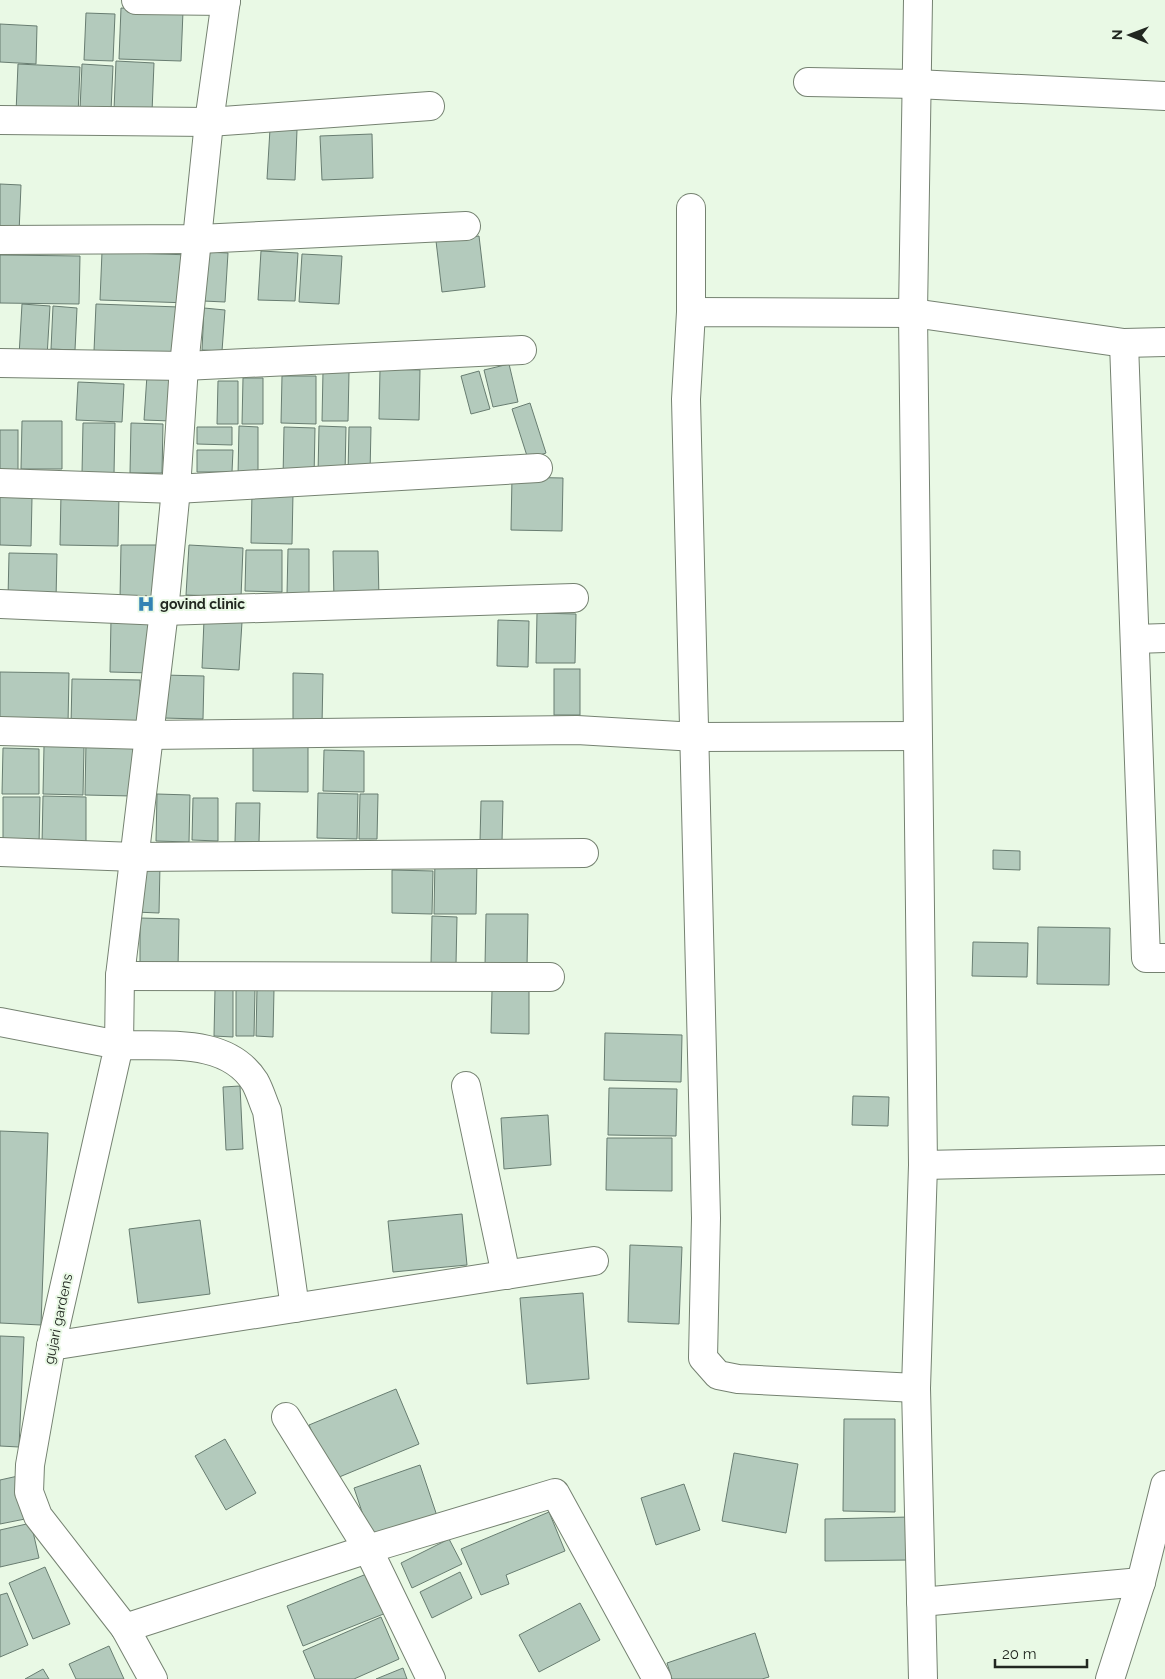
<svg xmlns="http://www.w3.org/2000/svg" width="1165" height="1679" font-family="Raleway,sans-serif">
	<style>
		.building { fill: #b3cabc; stroke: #687d71 }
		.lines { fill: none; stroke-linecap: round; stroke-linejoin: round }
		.minor-casing { stroke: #758271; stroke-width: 30 }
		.minor { stroke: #fff; stroke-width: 28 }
		.labels { text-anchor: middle; stroke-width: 4; stroke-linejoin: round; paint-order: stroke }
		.poi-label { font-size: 14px; font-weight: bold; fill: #212720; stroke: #e9f9e5; text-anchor: start }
		.street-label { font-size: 14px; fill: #212720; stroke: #e9f9e5 }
	</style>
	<rect width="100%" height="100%" fill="#e9f9e5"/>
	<g class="building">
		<polygon points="121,8 183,11 181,61 119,59"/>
		<polygon points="86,13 115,14 113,61 84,60"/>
		<polygon points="0,24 37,26 36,64 0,62"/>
		<polygon points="116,61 154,63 152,112 114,110"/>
		<polygon points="18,64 80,67 78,115 16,113"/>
		<polygon points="82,64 113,66 111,111 80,110"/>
		<polygon points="270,129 297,130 295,180 267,179"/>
		<polygon points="372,134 373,178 322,180 320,136"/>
		<polygon points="0,184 21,185 19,233 0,232"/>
		<polygon points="479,236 485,287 442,292 436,241"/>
		<polygon points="261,251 298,253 295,301 258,300"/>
		<polygon points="102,252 191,255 189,303 100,300"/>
		<polygon points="206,252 228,253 225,302 203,301"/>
		<polygon points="302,254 342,256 339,304 299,302"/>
		<polygon points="0,255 80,256 79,304 0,303"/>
		<polygon points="22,304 50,306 47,357 19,356"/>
		<polygon points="96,304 179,307 177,354 94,351"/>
		<polygon points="53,306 77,308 75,350 51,349"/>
		<polygon points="204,308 225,310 222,351 202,350"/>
		<polygon points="509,364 518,402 493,407 484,370"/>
		<polygon points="380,369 420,370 419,420 379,419"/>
		<polygon points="323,371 349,372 348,421 322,421"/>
		<polygon points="479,371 490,409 471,414 461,376"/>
		<polygon points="147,375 174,376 171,421 144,420"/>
		<polygon points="282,376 316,376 316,424 281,423"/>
		<polygon points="243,378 263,378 263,424 242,424"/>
		<polygon points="218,381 238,381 238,424 217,424"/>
		<polygon points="78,382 124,384 122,422 76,420"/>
		<polygon points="530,403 546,453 528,459 512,409"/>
		<polygon points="22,421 62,421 62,469 21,469"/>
		<polygon points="83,423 115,423 114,474 82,473"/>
		<polygon points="131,423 163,424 162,473 130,473"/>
		<polygon points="239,426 258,427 258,476 238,476"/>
		<polygon points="319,426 346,427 345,474 318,474"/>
		<polygon points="197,427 232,427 232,445 197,444"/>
		<polygon points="284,427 315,428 314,478 283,478"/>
		<polygon points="349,427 371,427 370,474 348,474"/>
		<rect x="0" y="430" width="18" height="45"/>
		<polygon points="197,450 233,450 232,472 197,472"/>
		<polygon points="512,477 563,478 562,531 511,530"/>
		<polygon points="252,493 293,493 292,544 251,543"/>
		<polygon points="61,494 119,495 118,546 60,545"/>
		<polygon points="0,497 32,498 31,546 0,545"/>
		<polygon points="121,545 160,545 159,600 120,599"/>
		<polygon points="189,545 243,548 241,597 186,595"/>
		<polygon points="288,549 309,549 309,595 287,594"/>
		<polygon points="246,550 282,550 282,592 245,591"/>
		<polygon points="333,551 378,551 379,600 334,601"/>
		<polygon points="9,553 57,554 56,599 8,598"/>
		<polygon points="537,613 576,614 575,663 536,663"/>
		<polygon points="111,619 154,620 153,673 110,672"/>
		<polygon points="204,620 242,622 239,670 202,668"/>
		<polygon points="498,620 529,621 528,667 497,666"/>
		<rect x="554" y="669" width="26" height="46"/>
		<polygon points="0,672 69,673 68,724 0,723"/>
		<polygon points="293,673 323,674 322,725 293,725"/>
		<polygon points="163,675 204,676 203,719 163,718"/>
		<polygon points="72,679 140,680 140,726 71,725"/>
		<polygon points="86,743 133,744 132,796 85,795"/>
		<polygon points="253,743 308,744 308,792 253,791"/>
		<polygon points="44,746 84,747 83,795 43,794"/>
		<polygon points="3,748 39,749 39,794 2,794"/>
		<polygon points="324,750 364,751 364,792 323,791"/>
		<polygon points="318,793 358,794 357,839 317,838"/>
		<polygon points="157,794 190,795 189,842 156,841"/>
		<polygon points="360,794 378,794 377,839 359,839"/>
		<polygon points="43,796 86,797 86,845 42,844"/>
		<polygon points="3,797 40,797 39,845 3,845"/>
		<polygon points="193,798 218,798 218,841 192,840"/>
		<polygon points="481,801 503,801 502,842 480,841"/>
		<polygon points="236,803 260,803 259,842 235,842"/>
		<polygon points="993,850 1020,851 1020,870 993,869"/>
		<polygon points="435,859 477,860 476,914 434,914"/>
		<polygon points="136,865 160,865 159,913 135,912"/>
		<polygon points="392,870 433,871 432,914 392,913"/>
		<polygon points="486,914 528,914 527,967 485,966"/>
		<polygon points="432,916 457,917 456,964 431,964"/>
		<polygon points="140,918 179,919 178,967 140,966"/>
		<polygon points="1038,927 1110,928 1109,985 1037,984"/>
		<polygon points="973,942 1028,943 1027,977 972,976"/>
		<polygon points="257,988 274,989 273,1037 256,1036"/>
		<polygon points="215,989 233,989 233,1037 214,1036"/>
		<polygon points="236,989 255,989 254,1036 236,1036"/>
		<polygon points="492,990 529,991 529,1034 491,1033"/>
		<polygon points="605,1033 682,1035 681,1082 604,1080"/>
		<polygon points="240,1086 243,1149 226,1150 223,1087"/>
		<polygon points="609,1088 677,1089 676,1136 608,1135"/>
		<polygon points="853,1096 889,1097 888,1126 852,1125"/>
		<polygon points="548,1115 551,1165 504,1169 501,1118"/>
		<polygon points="0,1131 48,1133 41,1325 0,1323"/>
		<polygon points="607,1138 672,1138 672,1191 606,1190"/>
		<polygon points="462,1214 467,1265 393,1272 388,1221"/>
		<polygon points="200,1220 210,1294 138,1303 129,1229"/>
		<polygon points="630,1245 682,1247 679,1324 628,1322"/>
		<polygon points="583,1293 589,1379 527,1384 520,1298"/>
		<polygon points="0,1336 24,1337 19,1447 0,1446"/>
		<polygon points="396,1389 419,1444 332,1480 309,1425"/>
		<polygon points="844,1419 895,1419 895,1512 843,1511"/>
		<polygon points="225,1439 256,1493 226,1510 195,1456"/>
		<polygon points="734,1453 798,1464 786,1533 722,1521"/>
		<polygon points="420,1465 437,1516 371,1539 354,1488"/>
		<polygon points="18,1476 25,1519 0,1524 0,1480"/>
		<polygon points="684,1484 700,1530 656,1545 641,1498"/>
		<polygon points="549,1512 565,1551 506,1575 509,1584 481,1595 461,1549"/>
		<polygon points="909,1517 910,1560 825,1561 825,1519"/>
		<polygon points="31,1523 39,1558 0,1567 0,1530"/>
		<polygon points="449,1539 462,1564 412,1588 401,1563"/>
		<polygon points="45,1567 70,1624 33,1639 9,1583"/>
		<polygon points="460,1572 472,1598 432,1618 420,1592"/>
		<polygon points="369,1573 386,1613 303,1646 287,1606"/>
		<polygon points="7,1593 28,1645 0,1657 0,1595"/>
		<polygon points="580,1603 600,1640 539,1672 519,1635"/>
		<polygon points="381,1617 399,1659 354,1679 315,1679 303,1651"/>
		<polygon points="755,1633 769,1677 762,1679 672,1679 667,1663"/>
		<polygon points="109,1646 124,1679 76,1679 69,1664"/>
		<polygon points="403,1668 407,1679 376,1679"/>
		<polygon points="43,1669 49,1679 25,1679"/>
	</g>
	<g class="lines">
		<g class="minor-casing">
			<g id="minor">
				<polyline points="136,0 226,1"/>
				<path d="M226,0L209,122L184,366L176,489L164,611L120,976L119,1045C165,1047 227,1037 255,1082C260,1091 263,1102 267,1111L295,1308"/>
				<polyline points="918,0 913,313 923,1165 916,1388 923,1679"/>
				<polyline points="808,82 916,84 1165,96"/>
				<polyline points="0,120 209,122 430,106"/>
				<polyline points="691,208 691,312"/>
				<polyline points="0,240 199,239 466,226"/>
				<polyline points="1124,343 1146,958 1165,958"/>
				<polyline points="0,363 184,366 522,350"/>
				<polyline points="0,483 176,489 538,468"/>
				<polyline points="0,604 164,611 574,598"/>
				<polyline points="1135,639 1165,638"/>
				<polyline points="0,731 147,735 577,730 696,737 916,736"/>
				<polyline points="0,852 135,857 584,853"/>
				<polyline points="120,976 550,977"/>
				<polyline points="0,1022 119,1045 51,1346 30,1465 29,1492 38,1516 125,1628 153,1679"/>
				<polyline points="466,1086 506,1275"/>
				<polyline points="923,1165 1165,1160"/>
				<polyline points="51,1346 594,1261"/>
				<polyline points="916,1388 738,1379 718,1375 703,1358 706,1218 686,399 691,312 913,313 1124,343 1165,342"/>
				<polyline points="286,1417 368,1549 431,1679"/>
				<polyline points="921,1602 1141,1582"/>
				<polyline points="125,1628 368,1549 555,1493 657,1679"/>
				<polyline points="1110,1679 1141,1582 1165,1485"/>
			</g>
		</g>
		<use href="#minor" class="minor"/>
	</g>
	<defs>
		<g id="hospital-bare" transform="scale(1.35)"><path d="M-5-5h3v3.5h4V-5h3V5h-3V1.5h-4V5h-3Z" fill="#3383b4" stroke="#e9f9e5" stroke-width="2.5" paint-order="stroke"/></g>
	</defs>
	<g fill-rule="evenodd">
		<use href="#hospital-bare" x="146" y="604"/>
	</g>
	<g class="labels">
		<g class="poi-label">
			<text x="160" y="609">govind clinic</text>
		</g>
		<g class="street-label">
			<text transform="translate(58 1319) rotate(-78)" y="5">gujari gardens</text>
		</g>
	</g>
	<g transform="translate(1130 35) rotate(271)" stroke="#e9f9e5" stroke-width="4" paint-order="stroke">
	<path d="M0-4L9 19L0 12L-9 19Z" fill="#212720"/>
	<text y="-8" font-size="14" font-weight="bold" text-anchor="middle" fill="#212720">N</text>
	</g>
	<path d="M995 1659v8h92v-8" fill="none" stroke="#212720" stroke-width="2.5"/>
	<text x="1002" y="1659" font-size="15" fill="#212720" stroke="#e9f9e5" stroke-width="4" paint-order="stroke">20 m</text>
</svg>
